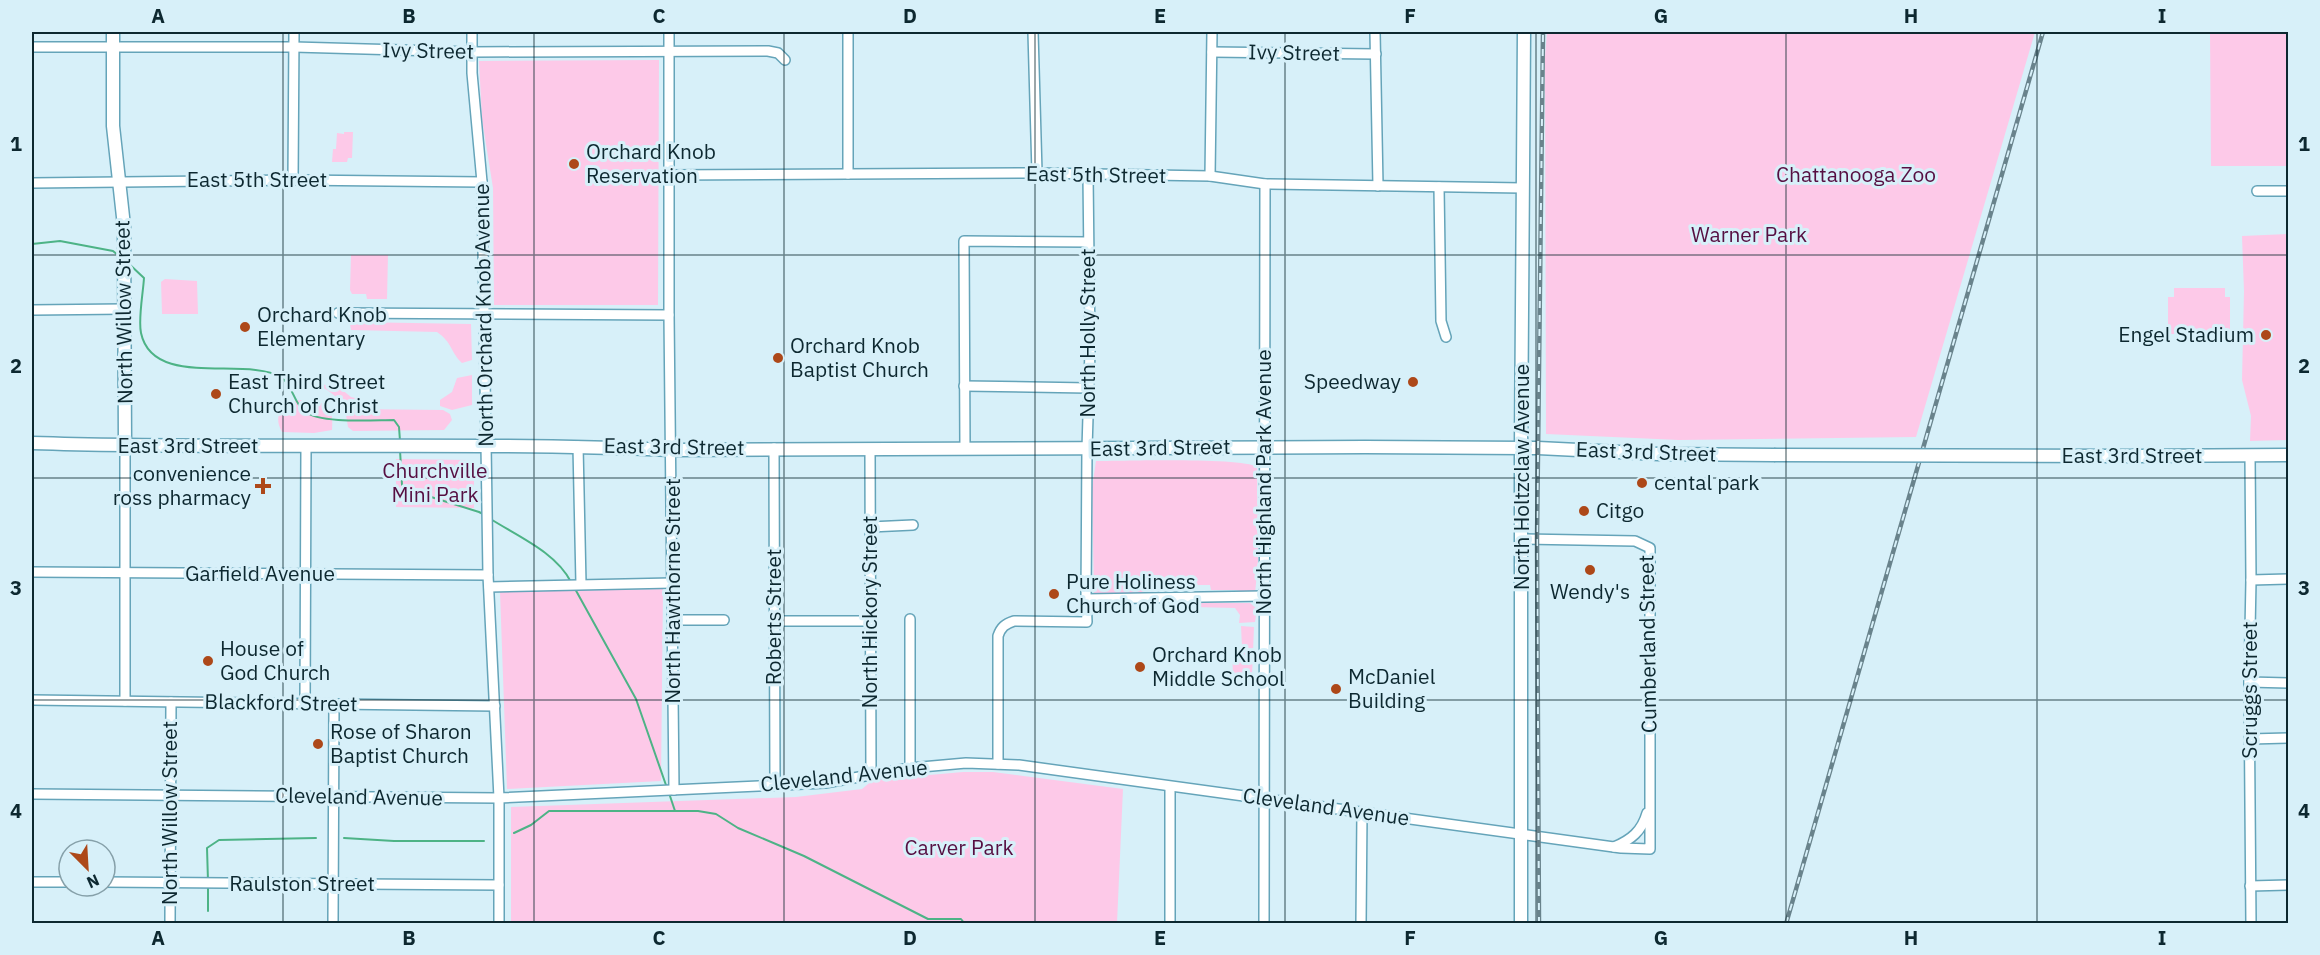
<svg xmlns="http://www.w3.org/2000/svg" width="2320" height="955" font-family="'IBM Plex Sans',sans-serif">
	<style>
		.green { fill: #fdc9e8 }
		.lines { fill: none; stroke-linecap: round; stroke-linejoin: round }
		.stream { stroke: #4db386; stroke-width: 2 }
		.minor-casing { stroke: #65a4b9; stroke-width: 12 }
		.major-casing { stroke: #65a4b9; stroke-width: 15 }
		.minor { stroke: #fff; stroke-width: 9 }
		.major { stroke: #fff; stroke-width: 12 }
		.rail-casing { stroke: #69838c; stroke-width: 4.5 }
		.rail { stroke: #d7f0f9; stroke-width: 2; stroke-dasharray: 7; stroke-linecap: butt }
		.major-bridge-casing { stroke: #65a4b9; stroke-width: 15; stroke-linecap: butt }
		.major-bridge { stroke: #fff; stroke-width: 12 }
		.grid { fill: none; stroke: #0d2830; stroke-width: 1.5; stroke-opacity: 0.55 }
		.poi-dot { fill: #ad4819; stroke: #d7f0f9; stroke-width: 2 }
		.labels { text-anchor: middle; stroke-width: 6; stroke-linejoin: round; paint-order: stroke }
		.street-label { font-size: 21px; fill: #0d2830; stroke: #d7f0f9 }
		.poi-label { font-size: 21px; fill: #0d2830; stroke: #d7f0f9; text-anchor: start }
		.park-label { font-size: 21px; fill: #560f42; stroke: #d7f0f9 }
		.neatline { fill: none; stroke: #0d2830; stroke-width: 2 }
		.grid-label { font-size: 20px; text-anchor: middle; font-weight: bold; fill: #0d2830 }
	</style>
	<rect width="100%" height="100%" fill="#d7f0f9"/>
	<g class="green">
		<polygon points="1547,32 2035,32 1916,437 1679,440 1546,434 1545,57"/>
		<polygon points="2210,32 2288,32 2288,166 2211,166"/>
		<polygon points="659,60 658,305 494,305 493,188 482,119 479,61"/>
		<polygon points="344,132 353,132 352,158 348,158 347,162 332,162 333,149 336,149 337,133 344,134"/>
		<polygon points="2288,234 2288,440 2250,441 2251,416 2242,380 2244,291 2242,236"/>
		<polygon points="351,255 388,255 387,299 367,299 366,294 352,294 350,290"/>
		<polygon points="165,279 197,281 198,314 162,314 161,282"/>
		<polygon points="2174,288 2225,288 2225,297 2230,297 2230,334 2168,334 2168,297 2174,297"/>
		<path d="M353,322L471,324L472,360L462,363C451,353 452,342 437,332L351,330L350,324Z"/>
		<polygon points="472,375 472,405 452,410 440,406 440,400 452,392 457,378"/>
		<path d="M306,376H312L325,385L341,389L351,397L359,399L360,406H346C334,395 323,383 306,384Z"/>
		<path d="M301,400C325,402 334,403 332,430L314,433L282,432C272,415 283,402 301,400Z"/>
		<polygon points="352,409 443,410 450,414 452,420 444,430 353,431 348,427 346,415"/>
		<polygon points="396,459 469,460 474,467 474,508 396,507"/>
		<path d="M1096,461C1121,461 1243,457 1257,467L1258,561L1255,594L1235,590H1211L1210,585H1153L1152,594H1094L1092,488Z"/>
		<polygon points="663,589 661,781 507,789 500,592"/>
		<polygon points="1192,603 1250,603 1257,609 1255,622 1239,623 1240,615 1235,608 1193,607"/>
		<polygon points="1241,626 1254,627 1252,676 1233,676 1232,649 1242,648"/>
		<polygon points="963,772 993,772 1123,789 1117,923 511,923 511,807 796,797 862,789 873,780"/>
	</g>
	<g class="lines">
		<g class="stream">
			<polyline points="32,244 60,241 113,251 119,256"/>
			<path d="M128,263L144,278C143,294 138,319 141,333C153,389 245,356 281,377C292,384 294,403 304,411C320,424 373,420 394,420L399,427L400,441"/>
			<polyline points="400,450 402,485 412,491 479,512 485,515"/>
			<path d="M489,518C517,536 556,552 571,582"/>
			<polyline points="574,587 636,699 667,788"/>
			<polyline points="669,793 675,811"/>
			<polyline points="514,833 531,825 549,811 698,811 716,814 738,828 804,856 928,919 961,919 965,924"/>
			<polyline points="344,838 394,841 484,841"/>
			<polyline points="208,881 207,848 219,840 316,838"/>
			<polyline points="208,911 208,887"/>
		</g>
		<g class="minor-casing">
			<g id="minor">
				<polyline points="472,32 472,73 482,182 488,575 499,798 499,924"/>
				<polyline points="669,32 669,315 674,790"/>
				<polyline points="1033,32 1037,173"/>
				<polyline points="1375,32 1378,186"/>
				<polyline points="32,47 294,47 472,52 768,51 778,53 785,60"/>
				<polyline points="1212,52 1376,54"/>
				<polyline points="848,174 848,32"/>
				<polyline points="669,175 1037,173 1210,176 1265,184 1522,188"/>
				<polyline points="1210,176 1212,32"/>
				<polyline points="293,180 294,32"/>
				<polyline points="32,183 293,180 482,182"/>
				<polyline points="1439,187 1441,321 1446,337"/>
				<polyline points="2257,191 2288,191"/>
				<polyline points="32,310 124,309"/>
				<polyline points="338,313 669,315"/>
				<polyline points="964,386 1088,388"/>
				<polyline points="578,446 581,584"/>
				<polyline points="774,448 775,786"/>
				<polyline points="965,449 964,241 1088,242"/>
				<polyline points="870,450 871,775"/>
				<polyline points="2250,456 2251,580 2249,682 2251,924"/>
				<polyline points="870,527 913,525"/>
				<polyline points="32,572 488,575"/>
				<polyline points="2251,580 2288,579"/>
				<polyline points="489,587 672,583"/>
				<polyline points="1086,599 1087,449 1090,350 1088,175"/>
				<polyline points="672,620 724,620"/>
				<polyline points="774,621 870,621"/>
				<polyline points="2249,682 2288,683"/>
				<polyline points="32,700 495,706"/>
				<polyline points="125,701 125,446"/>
				<polyline points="305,704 306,446"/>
				<polyline points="2250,739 2288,738"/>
				<path d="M998,764V636C1001,627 1005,624 1014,621L1087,622L1086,599L1263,596"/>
				<polyline points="910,768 910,619"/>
				<polyline points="32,794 499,798 825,783 910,768 966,763 1019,765 1621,848 1650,849 1650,548 1635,541 1522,539"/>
				<path d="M1614,847C1631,840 1642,831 1647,813"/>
				<polyline points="32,882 69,882"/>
				<polyline points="105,882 499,885"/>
				<polyline points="2250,886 2288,885"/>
				<polyline points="170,924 171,702"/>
				<polyline points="333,924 334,704"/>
				<polyline points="1170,924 1170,787"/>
				<polyline points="1264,924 1265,184"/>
				<polyline points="1361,924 1362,813"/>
			</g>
		</g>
		<g class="major-casing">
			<g id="major">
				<polyline points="113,32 113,126 124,226 125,446"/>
				<path d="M32,443C245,450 459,441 672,450L1365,447L1538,448L1659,454L1774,455"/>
				<polyline points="2134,456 2288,455"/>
				<polyline points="1521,924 1521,448 1524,32"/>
			</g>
		</g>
		<use href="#minor" class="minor"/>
		<use href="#major" class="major"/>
		<g class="rail-casing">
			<g id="rail">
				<polyline points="1539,924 1537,539 1543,32"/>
				<polyline points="1786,924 2043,32"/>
			</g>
		</g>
		<use href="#rail" class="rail"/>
		<g class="major-bridge-casing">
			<polyline id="major-bridge" points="1774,455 2134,456"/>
		</g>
		<use href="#major-bridge" class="major-bridge"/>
	</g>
	<path class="grid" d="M283,32V924M534,32V924M784,32V924M1035,32V924M1285,32V924M1536,32V924M1786,32V924M2037,32V924M32,255H2288M32,478H2288M32,700H2288"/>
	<g class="poi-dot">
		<circle cx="574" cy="164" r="6"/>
		<circle cx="245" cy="327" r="6"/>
		<circle cx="2266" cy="335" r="6"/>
		<circle cx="778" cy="358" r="6"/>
		<circle cx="1413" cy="382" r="6"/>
		<circle cx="216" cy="394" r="6"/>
		<circle cx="1642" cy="483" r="6"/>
		<path d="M260 477h6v6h6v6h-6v6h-6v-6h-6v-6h6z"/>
		<circle cx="1584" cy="511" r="6"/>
		<circle cx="1590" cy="570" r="6"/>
		<circle cx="1054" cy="594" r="6"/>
		<circle cx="208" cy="661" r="6"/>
		<circle cx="1140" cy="667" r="6"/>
		<circle cx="1336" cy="689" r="6"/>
		<circle cx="318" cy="744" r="6"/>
	</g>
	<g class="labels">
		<g class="street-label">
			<text transform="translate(428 51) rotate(1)" y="7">Ivy Street</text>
			<text transform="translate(1294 53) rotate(1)" y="7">Ivy Street</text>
			<text transform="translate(1096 175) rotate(1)" y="7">East 5th Street</text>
			<text x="257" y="187">East 5th Street</text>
			<text transform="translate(124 312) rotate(-91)" y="7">North Willow Street</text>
			<text transform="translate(484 315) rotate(-91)" y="7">North Orchard Knob Avenue</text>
			<text transform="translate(1088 333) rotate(-90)" y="7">North Holly Street</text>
			<text x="188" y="453">East 3rd Street</text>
			<text transform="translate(674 447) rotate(1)" y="7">East 3rd Street</text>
			<text transform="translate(1160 448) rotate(-1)" y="7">East 3rd Street</text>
			<text transform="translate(1646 452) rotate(2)" y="7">East 3rd Street</text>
			<text x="2132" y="463">East 3rd Street</text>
			<text transform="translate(1522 477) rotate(-90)" y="7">North Holtzclaw Avenue</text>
			<text transform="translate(1264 482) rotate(-90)" y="7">North Highland Park Avenue</text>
			<text x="260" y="581">Garfield Avenue</text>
			<text transform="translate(673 591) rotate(-90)" y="7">North Hawthorne Street</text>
			<text transform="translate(870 612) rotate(-90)" y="7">North Hickory Street</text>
			<text transform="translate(774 617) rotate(-90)" y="7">Roberts Street</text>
			<text transform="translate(1648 644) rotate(-91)" y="7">Cumberland Street</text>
			<text transform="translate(2250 690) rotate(-90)" y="7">Scruggs Street</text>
			<text transform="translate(281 703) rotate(1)" y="7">Blackford Street</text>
			<text transform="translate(844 776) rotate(-6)" y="7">Cleveland Avenue</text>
			<text transform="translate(359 797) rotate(1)" y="7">Cleveland Avenue</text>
			<text transform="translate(1326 807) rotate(8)" y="7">Cleveland Avenue</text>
			<text transform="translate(170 813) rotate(-90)" y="7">North Willow Street</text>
			<text x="302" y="891">Raulston Street</text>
		</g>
		<g class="poi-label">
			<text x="586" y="159">Orchard Knob<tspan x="586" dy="24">Reservation</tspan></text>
			<text x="257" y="322">Orchard Knob<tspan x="257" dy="24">Elementary</tspan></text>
			<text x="2254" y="342" text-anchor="end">Engel Stadium</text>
			<text x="790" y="353">Orchard Knob<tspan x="790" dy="24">Baptist Church</tspan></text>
			<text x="228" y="389">East Third Street<tspan x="228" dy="24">Church of Christ</tspan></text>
			<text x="1401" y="389" text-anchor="end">Speedway</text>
			<text x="251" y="481" text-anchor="end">convenience<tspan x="251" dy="24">ross pharmacy</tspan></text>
			<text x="1654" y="490">cental park</text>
			<text x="1596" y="518">Citgo</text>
			<text x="1066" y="589">Pure Holiness<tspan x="1066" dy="24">Church of God</tspan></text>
			<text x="1590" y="599" text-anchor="middle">Wendy's</text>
			<text x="220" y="656">House of<tspan x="220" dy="24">God Church</tspan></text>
			<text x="1152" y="662">Orchard Knob<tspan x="1152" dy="24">Middle School</tspan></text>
			<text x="1348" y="684">McDaniel<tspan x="1348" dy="24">Building</tspan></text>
			<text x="330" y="739">Rose of Sharon<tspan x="330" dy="24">Baptist Church</tspan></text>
		</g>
		<g class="park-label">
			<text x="1856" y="182">Chattanooga Zoo</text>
			<text x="1749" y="242">Warner Park</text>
			<text x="435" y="478">Churchville<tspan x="435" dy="24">Mini Park</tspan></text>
			<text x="959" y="855">Carver Park</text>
		</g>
	</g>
	<rect width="2320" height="955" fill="none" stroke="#d7f0f9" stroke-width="66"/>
	<g transform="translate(87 868) rotate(156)"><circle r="28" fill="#d7f0f9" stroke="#86a0a9" stroke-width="1.5"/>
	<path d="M0-4.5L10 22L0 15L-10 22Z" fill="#ad4819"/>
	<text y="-9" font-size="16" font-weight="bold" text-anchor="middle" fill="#0d2830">N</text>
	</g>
	<rect x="33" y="33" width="2254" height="889" class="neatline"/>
	<g class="grid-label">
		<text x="158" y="23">A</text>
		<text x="409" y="23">B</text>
		<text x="659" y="23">C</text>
		<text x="910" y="23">D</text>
		<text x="1160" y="23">E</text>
		<text x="1410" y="23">F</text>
		<text x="1661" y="23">G</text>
		<text x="1911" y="23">H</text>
		<text x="2162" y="23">I</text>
		<text x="16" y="151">1</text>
		<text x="2304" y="151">1</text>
		<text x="16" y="373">2</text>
		<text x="2304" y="373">2</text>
		<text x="16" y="595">3</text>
		<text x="2304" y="595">3</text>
		<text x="16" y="818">4</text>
		<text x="2304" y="818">4</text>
		<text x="158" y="945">A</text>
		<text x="409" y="945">B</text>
		<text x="659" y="945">C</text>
		<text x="910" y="945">D</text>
		<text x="1160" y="945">E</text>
		<text x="1410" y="945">F</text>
		<text x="1661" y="945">G</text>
		<text x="1911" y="945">H</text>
		<text x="2162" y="945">I</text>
	</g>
</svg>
